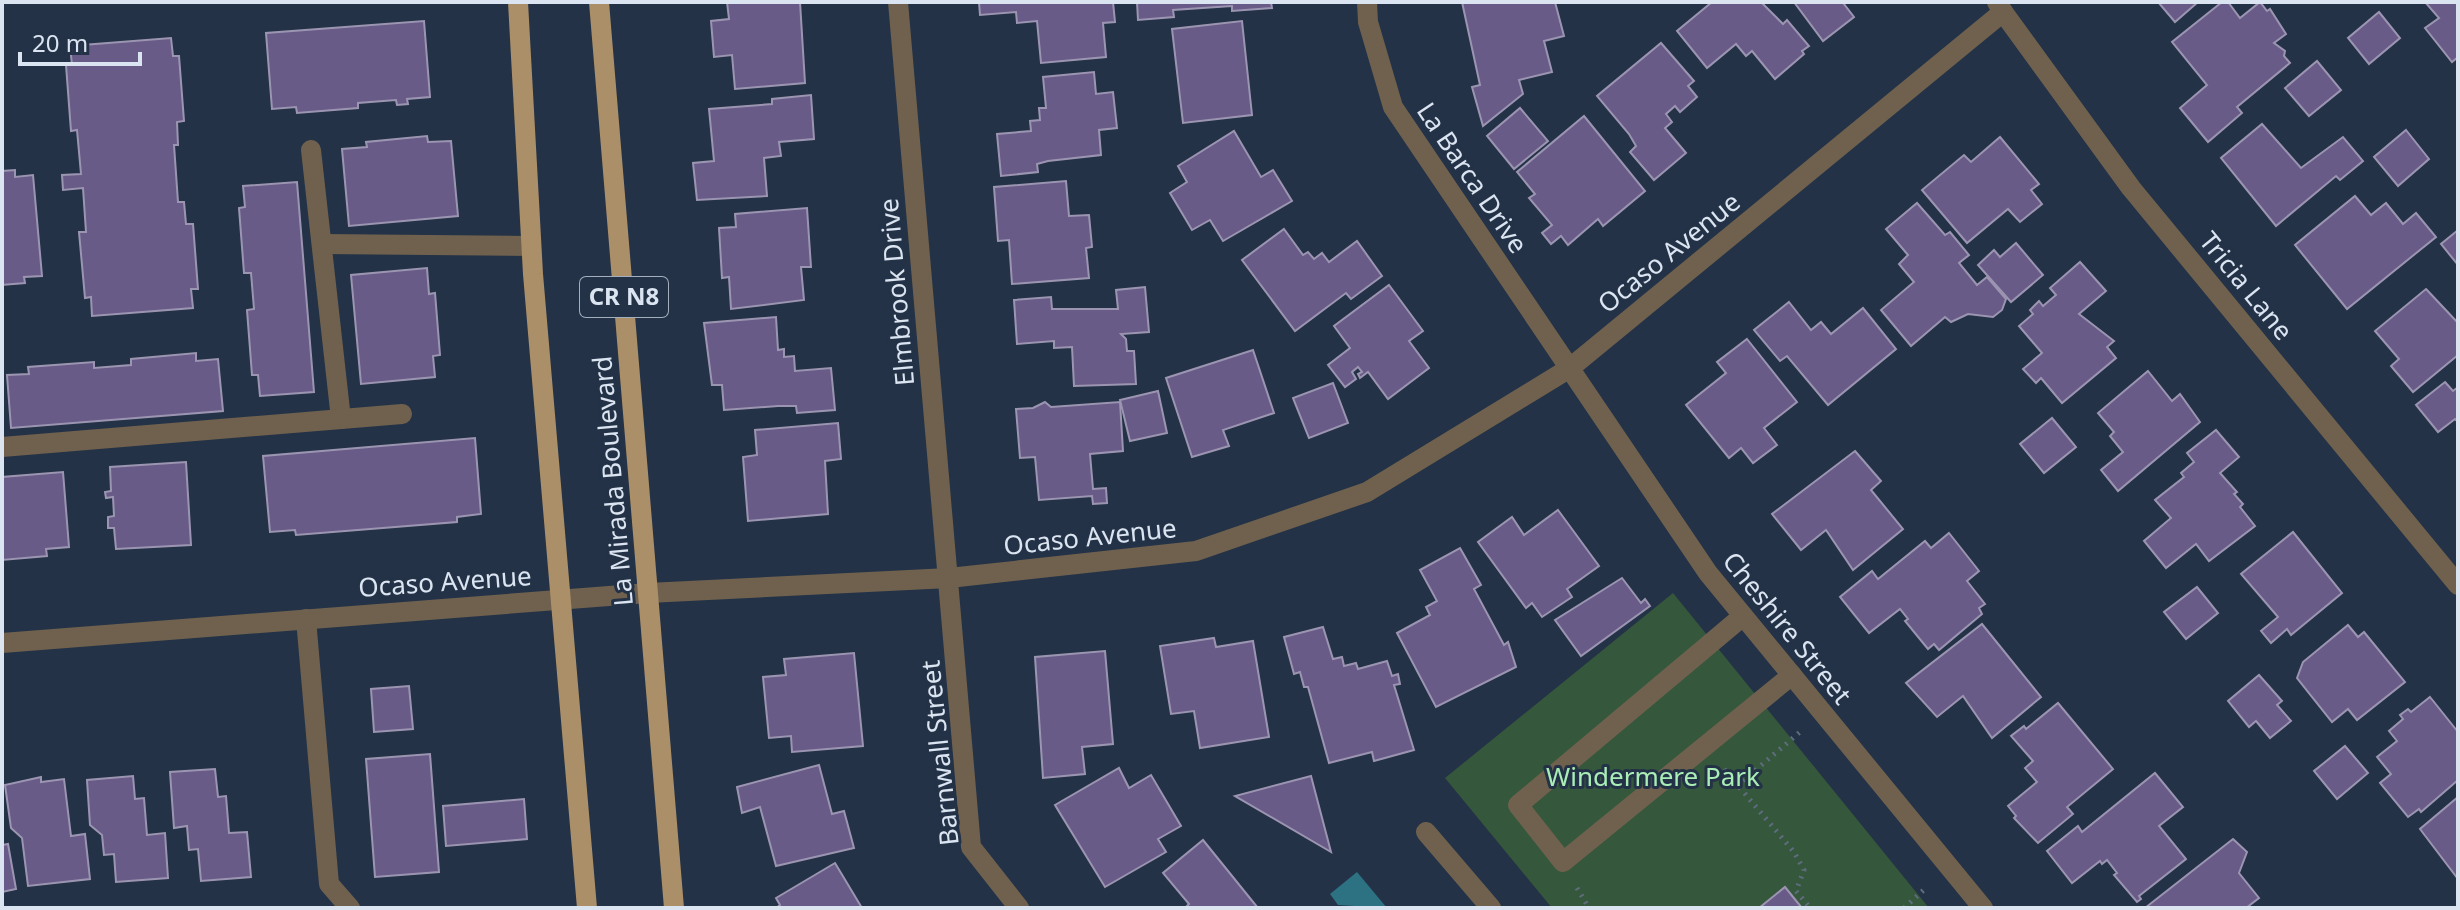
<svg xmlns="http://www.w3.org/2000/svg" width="2460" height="910" font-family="'Noto Sans',sans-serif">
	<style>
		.green { fill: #35573c }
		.water { fill: #2c7282 }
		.building { fill: #685b88; stroke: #9c95b1; stroke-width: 2 }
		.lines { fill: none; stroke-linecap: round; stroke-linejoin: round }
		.path { stroke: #5f6c7d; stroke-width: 5; stroke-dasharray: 2 6; stroke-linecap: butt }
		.minor { stroke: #6f614e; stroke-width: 20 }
		.major { stroke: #ab8f69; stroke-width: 20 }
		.labels { text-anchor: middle; stroke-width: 6; stroke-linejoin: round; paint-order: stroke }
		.shield { fill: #233246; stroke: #a4afbe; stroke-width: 2 }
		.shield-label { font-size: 24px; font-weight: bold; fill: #dbe4f1 }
		.street-label { font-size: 26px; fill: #dbe4f1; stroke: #233246 }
		.park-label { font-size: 26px; fill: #aaeeb6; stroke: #233246 }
	</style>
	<rect width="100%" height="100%" fill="#233246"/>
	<polygon class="green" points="1673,593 1929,908 1552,908 1445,778"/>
	<polygon class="water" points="1357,872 1387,908 1338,905 1330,894"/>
	<g class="building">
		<polygon points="727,2 800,2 805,83 735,89 732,55 714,57 711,21 729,19"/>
		<polygon points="979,2 1113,2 1115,22 1103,23 1106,57 1041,63 1037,21 1017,23 1016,12 980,15"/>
		<polygon points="1137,2 1271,2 1272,8 1232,11 1232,6 1173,10 1174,17 1138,20"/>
		<polygon points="1462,2 1555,2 1564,36 1544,41 1552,72 1519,80 1523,94 1483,126 1472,87 1480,85"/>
		<polygon points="1712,2 1761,2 1783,24 1787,20 1809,46 1802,51 1804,54 1775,79 1752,51 1746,56 1736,44 1707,68 1677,31"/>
		<polygon points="1794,2 1847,2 1844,4 1854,17 1823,41"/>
		<polygon points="2158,2 2198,2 2175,22"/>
		<polygon points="2222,2 2228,2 2240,18 2260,2 2267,11 2270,9 2286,34 2274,43 2285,51 2284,56 2290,63 2237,107 2242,113 2208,142 2180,108 2207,85 2172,42"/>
		<polygon points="2425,2 2458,2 2458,57 2452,62 2425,28 2439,18"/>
		<polygon points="2379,12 2400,38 2369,64 2348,38"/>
		<polygon points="424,21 430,97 407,99 408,104 397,105 396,100 358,103 358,108 297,113 296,107 272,109 266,33"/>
		<polygon points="1242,21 1252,115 1183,123 1172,29"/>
		<polygon points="171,38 173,56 179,56 184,121 177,122 178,145 174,145 178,202 184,202 186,224 193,224 198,289 191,289 193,308 92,316 91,297 85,298 79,232 86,232 83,188 63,190 62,175 81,174 77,130 71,131 66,65 72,65 70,46"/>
		<polygon points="1661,43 1694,81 1688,86 1697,97 1680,112 1675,106 1666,114 1672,122 1665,128 1686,153 1654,180 1630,152 1636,146 1629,134 1597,96"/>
		<polygon points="2317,61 2341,90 2309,116 2285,88"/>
		<polygon points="1094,72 1096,94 1113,92 1117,128 1099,130 1101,155 1048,161 1037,164 1038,172 1001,176 997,134 1031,131 1030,121 1040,120 1039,108 1046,108 1043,77"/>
		<polygon points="811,95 814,139 779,142 781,156 764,158 767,196 697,200 693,163 714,161 709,109 772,104 772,99"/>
		<polygon points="1520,108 1548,141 1514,169 1487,136"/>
		<polygon points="1584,116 1645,191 1603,226 1598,219 1568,245 1561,236 1551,244 1542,233 1552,225 1529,198 1535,194 1517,172"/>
		<polygon points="2262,124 2301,168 2343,137 2363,161 2340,180 2336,176 2276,226 2221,158"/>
		<polygon points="2406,130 2429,159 2398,186 2374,157"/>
		<polygon points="1234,131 1261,177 1273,170 1292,201 1223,241 1210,220 1192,230 1170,193 1187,182 1178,166"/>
		<polygon points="427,136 428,142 451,141 458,216 349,226 342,149 367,147 366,142"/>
		<polygon points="2000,137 2039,184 2031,190 2042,204 2020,222 2008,209 1967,243 1922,190 1964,155 1971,162"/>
		<polygon points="15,170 15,177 33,175 42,276 24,277 25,283 2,285 2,171"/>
		<polygon points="1066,181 1069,216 1089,215 1092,247 1086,248 1089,278 1012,284 1009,240 998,241 994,187"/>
		<polygon points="297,182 314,392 260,396 258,375 252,375 247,310 254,309 251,273 244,273 239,208 245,207 243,186"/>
		<polygon points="2355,196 2371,215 2386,203 2403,224 2416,213 2436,237 2347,309 2295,245"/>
		<polygon points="1917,203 1945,235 1950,232 1969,255 1959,263 1977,285 1987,277 2006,299 2002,310 1993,317 1968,314 1951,322 1945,317 1911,346 1881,310 1914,282 1899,264 1908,255 1886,229"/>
		<polygon points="807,208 811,267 801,267 804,300 731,309 729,277 722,278 719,228 736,227 735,214"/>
		<polygon points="1284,229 1303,255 1308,252 1314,259 1322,253 1329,262 1357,241 1382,276 1351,299 1346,293 1295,331 1242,260"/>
		<polygon points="2458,230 2458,265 2441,244"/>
		<polygon points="2016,243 2043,275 2011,302 1978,265 1994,250 2000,257"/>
		<polygon points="2080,262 2106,291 2079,314 2114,341 2107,347 2116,358 2062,403 2041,378 2036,383 2023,369 2042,353 2019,326 2033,314 2030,310 2039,301 2043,306 2056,295 2050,288"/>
		<polygon points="427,268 429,294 435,293 440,355 433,356 435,377 361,384 351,275"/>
		<polygon points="1389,285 1423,331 1409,341 1429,368 1388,399 1368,372 1360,378 1358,374 1362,372 1358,367 1352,372 1356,379 1345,387 1328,365 1350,348 1334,326"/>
		<polygon points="1145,287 1149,332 1121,334 1126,339 1127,351 1134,351 1136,384 1074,386 1072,347 1054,348 1054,341 1017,344 1014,300 1051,297 1052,309 1118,309 1116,290"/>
		<polygon points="2426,289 2458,323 2458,355 2413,392 2391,366 2399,359 2375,331"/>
		<polygon points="1789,302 1811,330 1821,322 1831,334 1863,308 1896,349 1828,405 1787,356 1780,361 1754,330"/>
		<polygon points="776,317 778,350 784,349 784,357 794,356 795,371 831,368 835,410 797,413 796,406 778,406 724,410 722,385 712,385 704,323"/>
		<polygon points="1747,339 1797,402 1764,428 1777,445 1753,463 1741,448 1729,458 1686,405 1726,373 1717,362"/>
		<polygon points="1253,350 1274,413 1223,430 1229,446 1192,457 1166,378"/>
		<polygon points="196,353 196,361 218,359 223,411 11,428 7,375 29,374 28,367 94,362 94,368 131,365 131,359"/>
		<polygon points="2148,371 2172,401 2180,394 2200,422 2118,491 2101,470 2123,452 2110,436 2114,432 2098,413"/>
		<polygon points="2445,382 2453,391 2458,387 2458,422 2455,419 2438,432 2416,405"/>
		<polygon points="1333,383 1348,423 1309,438 1293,398"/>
		<polygon points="1158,391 1167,433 1130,441 1120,400"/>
		<polygon points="1045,402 1051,407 1120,402 1123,451 1090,454 1093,489 1106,488 1107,503 1093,504 1092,496 1039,500 1035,457 1020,458 1016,409 1033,408"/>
		<polygon points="2052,418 2076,447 2044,473 2020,444"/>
		<polygon points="838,423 841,459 825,461 828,514 748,521 743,457 757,455 755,430"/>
		<polygon points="2216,430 2239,457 2220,473 2237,492 2234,494 2243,504 2240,507 2255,526 2209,561 2196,544 2166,568 2144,541 2171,518 2155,500 2184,477 2181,473 2194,462 2187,453"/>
		<polygon points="475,438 481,514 457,517 457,522 296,535 295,530 270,532 263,456"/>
		<polygon points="1855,451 1881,481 1871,490 1903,529 1853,570 1826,530 1801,550 1772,514"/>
		<polygon points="186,462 191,545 116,549 114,528 108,528 108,517 114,516 113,497 106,498 105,492 111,491 110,467"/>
		<polygon points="63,472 69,547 46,549 47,556 2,560 2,477"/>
		<polygon points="1558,510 1599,566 1567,589 1572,597 1542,617 1532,603 1526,608 1478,542 1512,517 1524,535"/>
		<polygon points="2293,532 2342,593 2291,635 2287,629 2271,643 2261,631 2278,617 2241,574"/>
		<polygon points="1949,533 1979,571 1967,581 1985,604 1979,608 1982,614 1939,650 1934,644 1928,649 1905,621 1908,619 1900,609 1869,633 1840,597 1872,571 1878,579 1925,541 1931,548"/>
		<polygon points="1460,548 1481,585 1474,589 1504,645 1508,642 1516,667 1436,707 1397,633 1430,615 1426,607 1437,601 1420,570"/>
		<polygon points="1622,578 1641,603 1645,599 1650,606 1581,656 1555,620"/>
		<polygon points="2197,587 2218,613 2186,639 2164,612"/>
		<polygon points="1982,624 2041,697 1992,738 1963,696 1937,717 1906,683"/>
		<polygon points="2348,625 2358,637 2364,632 2405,682 2357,720 2348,709 2332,722 2297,678 2303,662"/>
		<polygon points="1323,627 1333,659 1342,657 1344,666 1356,663 1358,669 1387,661 1392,676 1398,674 1400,684 1394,685 1414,750 1374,761 1372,752 1329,763 1308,687 1304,687 1300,672 1294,674 1284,637"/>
		<polygon points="1214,638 1216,647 1253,641 1269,737 1200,748 1194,711 1171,714 1160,646"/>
		<polygon points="1105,651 1113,744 1082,747 1085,774 1043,778 1035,657"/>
		<polygon points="854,653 863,746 792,752 791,736 769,738 763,677 786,675 784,659"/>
		<polygon points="2259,675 2282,701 2277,705 2291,721 2270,738 2256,721 2249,727 2228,701"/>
		<polygon points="409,686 413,729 374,732 371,689"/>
		<polygon points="2430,697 2458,732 2458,780 2421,812 2419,809 2408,817 2380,783 2391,774 2377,757 2397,741 2389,731 2403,719 2400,715 2408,709 2411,712"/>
		<polygon points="2058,703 2113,769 2067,807 2073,814 2038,843 2014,818 2016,816 2008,806 2037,782 2025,768 2033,761 2011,736 2024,726 2026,729"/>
		<polygon points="2345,746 2368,773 2337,799 2314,771"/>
		<polygon points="430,754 439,872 375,877 366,759"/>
		<polygon points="819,765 832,814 844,811 854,848 776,866 760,807 742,813 737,787"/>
		<polygon points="1119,768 1129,788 1151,775 1181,826 1158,839 1166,852 1105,887 1055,805"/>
		<polygon points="215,769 218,797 226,796 229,833 247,832 251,877 201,881 198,849 189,850 187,826 174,828 170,772"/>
		<polygon points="2155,773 2183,807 2159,826 2186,859 2139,896 2141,899 2137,902 2114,875 2117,873 2107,860 2102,864 2100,861 2072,883 2047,851 2078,826 2082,832"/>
		<polygon points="133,776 135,799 144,798 147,835 165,833 168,878 116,882 114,854 104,855 102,835 90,825 87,780"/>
		<polygon points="1311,776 1331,852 1235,796"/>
		<polygon points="41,777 41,782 64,779 71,836 85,834 90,879 28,886 22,838 11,828 5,785"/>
		<polygon points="2458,797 2458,879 2420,829"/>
		<polygon points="524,799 527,839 446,846 443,806"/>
		<polygon points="2233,839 2247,852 2239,873 2259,898 2246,908 2145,908"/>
		<polygon points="1203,840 1258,908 1185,908 1189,904 1163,873"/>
		<polygon points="8,844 16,889 2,892 2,845"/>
		<polygon points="835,863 862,908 776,908 780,905 776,898"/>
		<polygon points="1785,887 1802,908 1759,908"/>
	</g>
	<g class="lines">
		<g class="path">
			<polyline points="1724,769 1794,852 1804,870 1796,891 1810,908"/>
			<polyline points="1737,786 1800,732"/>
			<polyline points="1577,888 1589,908"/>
			<polyline points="1904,908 1927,887"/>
		</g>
		<g class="minor">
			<polyline points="898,2 971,847 1019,908"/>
			<polyline points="1367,2 1368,22 1393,107 1708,573 1983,908"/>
			<polyline points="2003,12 2131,188 2458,585"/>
			<polyline points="311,150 341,419"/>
			<polyline points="322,244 531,246"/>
			<polyline points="2,447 402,414"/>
			<polyline points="1743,616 1518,805 1563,862 1792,675"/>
			<polyline points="306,619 329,884 350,908"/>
			<polyline points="2,643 648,593 949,578 1196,551 1367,492 1570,368 2003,12 1997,2"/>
			<polyline points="1426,832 1491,908"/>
		</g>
		<g class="major">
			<polyline points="518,2 533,274 587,908"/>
			<polyline points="599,2 674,908"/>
		</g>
	</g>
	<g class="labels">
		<rect class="shield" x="580" y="277" width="88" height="40" rx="6"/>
		<g class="shield-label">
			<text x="624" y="305">CR N8</text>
		</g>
		<g class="street-label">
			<text transform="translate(1472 178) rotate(56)" y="9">La Barca Drive</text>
			<text transform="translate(1669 253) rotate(-39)" y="9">Ocaso Avenue</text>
			<text transform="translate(2246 286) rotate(51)" y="9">Tricia Lane</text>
			<text transform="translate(897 292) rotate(-95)" y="9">Elmbrook Drive</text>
			<text transform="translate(613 481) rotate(-95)" y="9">La Mirada Boulevard</text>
			<text transform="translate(1090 537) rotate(-6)" y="9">Ocaso Avenue</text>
			<text transform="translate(445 582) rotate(-4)" y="9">Ocaso Avenue</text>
			<text transform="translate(1787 628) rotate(51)" y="9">Cheshire Street</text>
			<text transform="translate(940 753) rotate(-96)" y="9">Barnwall Street</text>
		</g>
		<g class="park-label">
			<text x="1653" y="786">Windermere Park</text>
		</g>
	</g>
	<rect width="2460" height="910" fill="none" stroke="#dbe4f1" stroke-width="8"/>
	<path d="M20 52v12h120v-12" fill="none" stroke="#dbe4f1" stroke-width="4"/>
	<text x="32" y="52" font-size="24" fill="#dbe4f1" stroke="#233246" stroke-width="6" paint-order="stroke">20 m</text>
</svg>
